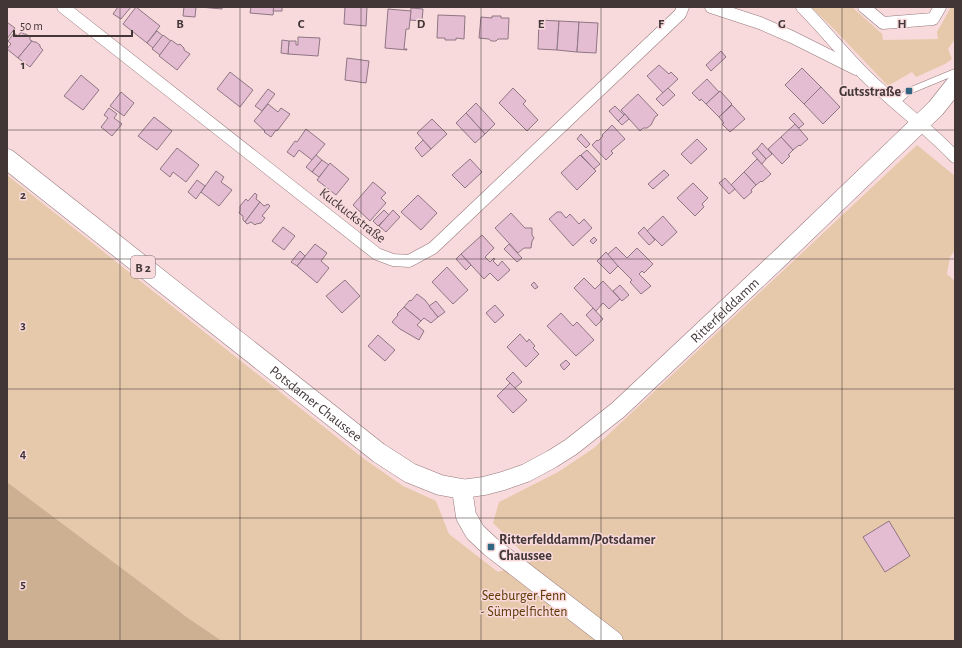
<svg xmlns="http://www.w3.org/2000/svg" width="962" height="648" font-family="'Alegreya Sans',sans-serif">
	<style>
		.green { fill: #e6c9ab }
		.forest { fill: #cdb091 }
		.building { fill: #e5bdd3; stroke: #8e7683 }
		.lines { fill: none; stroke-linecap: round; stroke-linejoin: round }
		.lane-casing { stroke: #96797c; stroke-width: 7 }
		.street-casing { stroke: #96797c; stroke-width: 13 }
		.secondary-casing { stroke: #96797c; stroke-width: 19 }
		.primary-casing { stroke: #96797c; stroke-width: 21 }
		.lane { stroke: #fff; stroke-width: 6 }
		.street { stroke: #fff; stroke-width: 12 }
		.secondary { stroke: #fff; stroke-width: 18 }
		.primary { stroke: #fff; stroke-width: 20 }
		.grid { fill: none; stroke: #423637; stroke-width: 1; stroke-opacity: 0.55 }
		.poi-dot { fill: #316582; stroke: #f9dadc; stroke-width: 1.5 }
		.labels { text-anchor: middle; stroke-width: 3; stroke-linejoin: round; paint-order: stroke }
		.shield { fill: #f9dadc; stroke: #796768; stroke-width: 1 }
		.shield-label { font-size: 13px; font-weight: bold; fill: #423637 }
		.poi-label { font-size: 14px; font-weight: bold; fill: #423637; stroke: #f9dadc; text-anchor: end }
		.street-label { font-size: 14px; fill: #423637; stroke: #f9dadc }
		.park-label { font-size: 14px; fill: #5d3600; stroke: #f9dadc }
		.grid-label { font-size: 13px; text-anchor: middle; font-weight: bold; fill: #423637; stroke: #f9dadc; stroke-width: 3; stroke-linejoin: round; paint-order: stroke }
	</style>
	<rect width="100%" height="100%" fill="#f9dadc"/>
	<g class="green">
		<polygon points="811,7 852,7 881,33 882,33 883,40 938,39 937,32 951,7 955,7 955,39 948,49 952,59 945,64 916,77 912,72 888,86 832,27"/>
		<polygon points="917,145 955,176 955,250 950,257 947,274 955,281 955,641 222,641 188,618 7,482 7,175 363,458 403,486 436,501 449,534 498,572 531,561 493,523 499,502 558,472 594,448"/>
	</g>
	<polygon class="forest" points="7,482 188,618 222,641 7,641"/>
	<g class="building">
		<polygon points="118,7 131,7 121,19 113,14"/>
		<polygon points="136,7 160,26 147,43 123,24"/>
		<polygon points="184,7 196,7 195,17 183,16"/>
		<polygon points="200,7 222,7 222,9"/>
		<polygon points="251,7 274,7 273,15 250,13"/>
		<polygon points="274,7 282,7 282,11 273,11"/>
		<polygon points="345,7 367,7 366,26 344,24"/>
		<polygon points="411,8 423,9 422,21 410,20"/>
		<polygon points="388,9 411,11 409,29 406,29 404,49 407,49 407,50 385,48"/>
		<polygon points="438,15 465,16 464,39 456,38 456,40 445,40 445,38 437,38"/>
		<polygon points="492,16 501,16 501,18 509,18 508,39 498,39 496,41 491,41 489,39 479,38 481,17 492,18"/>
		<polygon points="539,20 559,21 557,50 538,49"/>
		<polygon points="559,21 579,22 577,52 557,50"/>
		<polygon points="579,22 598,23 596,53 577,52"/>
		<polygon points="8,23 15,28 7,39 7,24"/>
		<polygon points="157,31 163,36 153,48 147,43"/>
		<polygon points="21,32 24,34 26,34 30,37 30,40 32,41 18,58 7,49 11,44 8,41 14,33 18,36"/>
		<polygon points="163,35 171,41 160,55 152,49"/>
		<polygon points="298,37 320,38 318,56 288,54 289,41 296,41 296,45 298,45"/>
		<polygon points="171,40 178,45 180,44 184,48 184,50 190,54 177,70 159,56"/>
		<polygon points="282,40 289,41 288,54 281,53"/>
		<polygon points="32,41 34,42 36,42 40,45 40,47 43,50 30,67 18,58"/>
		<polygon points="721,51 726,57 711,71 706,65"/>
		<polygon points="347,58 369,61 366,83 345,80"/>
		<polygon points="659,65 669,74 671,72 678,79 663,93 647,76"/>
		<polygon points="802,68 821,87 804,104 785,85"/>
		<polygon points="230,72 253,90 240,107 217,89"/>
		<polygon points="81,75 99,90 83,110 64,96"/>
		<polygon points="707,79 719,92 706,104 701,99 700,101 692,93"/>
		<polygon points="821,87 840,107 823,124 804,104"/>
		<polygon points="513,88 526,101 523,104 538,120 527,131 499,103"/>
		<polygon points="668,88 675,95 663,106 656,99"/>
		<polygon points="268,89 275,94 262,111 255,106"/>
		<polygon points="720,91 732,104 719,117 706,104"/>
		<polygon points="121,92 134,103 124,116 110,106"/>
		<polygon points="638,94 658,115 655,117 651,125 647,128 643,128 640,131 621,110"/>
		<polygon points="476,103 495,124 485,134 466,113"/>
		<polygon points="268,104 278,112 281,108 290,114 277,131 276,130 271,137 264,132 265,131 254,121"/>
		<polygon points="732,105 745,119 730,132 722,124 724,123 719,117"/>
		<polygon points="615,106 624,115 618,121 609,111"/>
		<polygon points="109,108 117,114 114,118 122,124 112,136 101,127 108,118 104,115"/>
		<polygon points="466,113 485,134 475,143 456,123"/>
		<polygon points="794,113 804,124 799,128 789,118"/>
		<polygon points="625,114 629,119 622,125 618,121"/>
		<polygon points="154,117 172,131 157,150 138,136"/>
		<polygon points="432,119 447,134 431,149 417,133"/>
		<polygon points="795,124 808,139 800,146 799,145 793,150 781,137"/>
		<polygon points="612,125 625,139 611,151 613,153 606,160 592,145 597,140 598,141 603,136 602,135"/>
		<polygon points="306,129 325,144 312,160 299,150 294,157 287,152 295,141 297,142"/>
		<polygon points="581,134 590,144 586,148 577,139"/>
		<polygon points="781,137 793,150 788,155 790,156 782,164 768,149"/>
		<polygon points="697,139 707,149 691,164 681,154"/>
		<polygon points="423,140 431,149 422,157 415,148"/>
		<polygon points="762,143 772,154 766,159 757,149"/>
		<polygon points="177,148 199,165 186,182 173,172 170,177 160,169"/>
		<polygon points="757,149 766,159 762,164 752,153"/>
		<polygon points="587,150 600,164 594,169 581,155"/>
		<polygon points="316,155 322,160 312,172 306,167"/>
		<polygon points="580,155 596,171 577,190 561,173"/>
		<polygon points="470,159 482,172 465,188 452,175"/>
		<polygon points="757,159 771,174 762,182 761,181 756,185 744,172"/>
		<polygon points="322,160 329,165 319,177 312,172"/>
		<polygon points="330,163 349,179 336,195 317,180"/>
		<polygon points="664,170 669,175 653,189 648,184"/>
		<polygon points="216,171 224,177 221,182 232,190 219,206 201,192"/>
		<polygon points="744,172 756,185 751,190 752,192 744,199 731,185"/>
		<polygon points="725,178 735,189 729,194 719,183"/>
		<polygon points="197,180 205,186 196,199 188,192"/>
		<polygon points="373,182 386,193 381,198 386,203 370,221 353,205"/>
		<polygon points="693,183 708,198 702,204 704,207 695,216 677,198"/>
		<polygon points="255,193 257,195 256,199 260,202 245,222 243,220 243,216 239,213 240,211 240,206 246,199 248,201"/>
		<polygon points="418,195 437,213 421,230 401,212"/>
		<polygon points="260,202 264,206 268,204 270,206 262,216 265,218 261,223 256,224 255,225 251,222 247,224 245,222"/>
		<polygon points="384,210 389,215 378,226 373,221"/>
		<polygon points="393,210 400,217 386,232 379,226"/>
		<polygon points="557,212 561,212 566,218 570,214 579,224 584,219 592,228 573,246 549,219"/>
		<polygon points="511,213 525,228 532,228 532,235 534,238 532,241 531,248 524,248 518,253 495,228"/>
		<polygon points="663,216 677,232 662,246 647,231"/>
		<polygon points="283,227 295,236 284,250 272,241"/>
		<polygon points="644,227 655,240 649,245 638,233"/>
		<polygon points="482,235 494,248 485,257 490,262 494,258 495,259 493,261 498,266 502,261 510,270 498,281 490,273 484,279 461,254"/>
		<polygon points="594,237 597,240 593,244 590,241"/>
		<polygon points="315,244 327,253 321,261 329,268 317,283 297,266"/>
		<polygon points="509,244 522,258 517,262 504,249"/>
		<polygon points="616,247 627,258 637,248 653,264 644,273 642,271 639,274 651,286 641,294 630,282 632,280 607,255"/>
		<polygon points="300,251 305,256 297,266 291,262"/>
		<polygon points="606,252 618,266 610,274 597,261"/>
		<polygon points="461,254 471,265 466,270 456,259"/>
		<polygon points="447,267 468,290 453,304 432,282"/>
		<polygon points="584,278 595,289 603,281 620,299 609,309 603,303 596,311 574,288"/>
		<polygon points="345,280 360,296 342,313 326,296"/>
		<polygon points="534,282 538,287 535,289 531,285"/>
		<polygon points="620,285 629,295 622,301 613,291"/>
		<polygon points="417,294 425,300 438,317 431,323 424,318 421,321 404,307 410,300 411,301"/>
		<polygon points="436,301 445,312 438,317 429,306"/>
		<polygon points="495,305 504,315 495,323 486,313"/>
		<polygon points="404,307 421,321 417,325 424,331 419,340 400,329 392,322 398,315 397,314"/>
		<polygon points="593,308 603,319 596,326 586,315"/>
		<polygon points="561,313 573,326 577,322 594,340 576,356 547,326"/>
		<polygon points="520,334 527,342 529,339 535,346 533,348 539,354 526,367 507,347"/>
		<polygon points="378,335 395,350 385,361 368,346"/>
		<polygon points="566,360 570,364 564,370 560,365"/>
		<polygon points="513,372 522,382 515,388 506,379"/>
		<polygon points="510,383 527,400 513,413 497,396"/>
		<polygon points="889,521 910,556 885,572 863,537"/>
	</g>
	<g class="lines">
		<g class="lane-casing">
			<polyline id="lane" points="896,103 909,91 955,72"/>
		</g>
		<g class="street-casing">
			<g id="street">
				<polyline points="63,7 377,254 393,260 409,261 433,248 680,14 683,7"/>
				<polyline points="711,7 760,23 792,37 856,69"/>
				<path d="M802,7C823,28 841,51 862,72C891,102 926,126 955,157"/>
				<polyline points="864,7 883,23 933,19 940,7"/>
			</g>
		</g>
		<g class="secondary-casing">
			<g id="secondary">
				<path id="s1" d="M462,489L484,486L503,481L526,473L552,459L571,447L618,410L782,256L936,108L955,84"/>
			</g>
		</g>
		<g class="primary-casing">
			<g id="primary">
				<path id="s2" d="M7,159L379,453L410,473L440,485L462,489L466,516L475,532L491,547L613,641"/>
			</g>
		</g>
		<use href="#lane" class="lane"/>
		<use href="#street" class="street"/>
		<use href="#secondary" class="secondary"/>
		<use href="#primary" class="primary"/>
	</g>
	<path class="grid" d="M120,7V641M240,7V641M361,7V641M481,7V641M601,7V641M722,7V641M842,7V641M7,130H955M7,259H955M7,389H955M7,518H955"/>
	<g class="poi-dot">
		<rect x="905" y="87" width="8" height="8" rx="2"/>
		<rect x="487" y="543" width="8" height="8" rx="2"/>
	</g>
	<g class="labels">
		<rect class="shield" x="131" y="256" width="24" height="22" rx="3"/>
		<g class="shield-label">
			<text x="143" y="272">B 2</text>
		</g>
		<g class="poi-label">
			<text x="901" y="96">Gutsstraße</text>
			<text x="499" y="544" text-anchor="start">Ritterfelddamm/Potsdamer<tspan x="499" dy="16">Chaussee</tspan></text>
		</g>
		<g class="street-label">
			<text transform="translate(353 215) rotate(38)" y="5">Kuckuckstraße</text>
			<text dy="5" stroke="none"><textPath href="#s1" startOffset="324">Ritterfelddamm</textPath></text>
			<text dy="5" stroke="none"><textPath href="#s2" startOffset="394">Potsdamer Chaussee</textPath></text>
		</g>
		<g class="park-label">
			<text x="524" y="600">Seeburger Fenn<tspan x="524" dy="16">- Sümpelfichten</tspan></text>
		</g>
	</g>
	<g class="grid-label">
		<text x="180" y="28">B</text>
		<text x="301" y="28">C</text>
		<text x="421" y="28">D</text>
		<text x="541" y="28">E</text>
		<text x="661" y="28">F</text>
		<text x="782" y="28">G</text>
		<text x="902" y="28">H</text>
		<text x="23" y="69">1</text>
		<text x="23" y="199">2</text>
		<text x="23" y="329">3</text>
		<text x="23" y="458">4</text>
		<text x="23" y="588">5</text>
	</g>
	<rect width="962" height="648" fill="none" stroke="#423637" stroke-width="16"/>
	<path d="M14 30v6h118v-6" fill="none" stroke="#423637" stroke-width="2"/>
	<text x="20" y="30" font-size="12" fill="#423637" stroke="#f9dadc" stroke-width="3" paint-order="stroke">50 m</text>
</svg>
